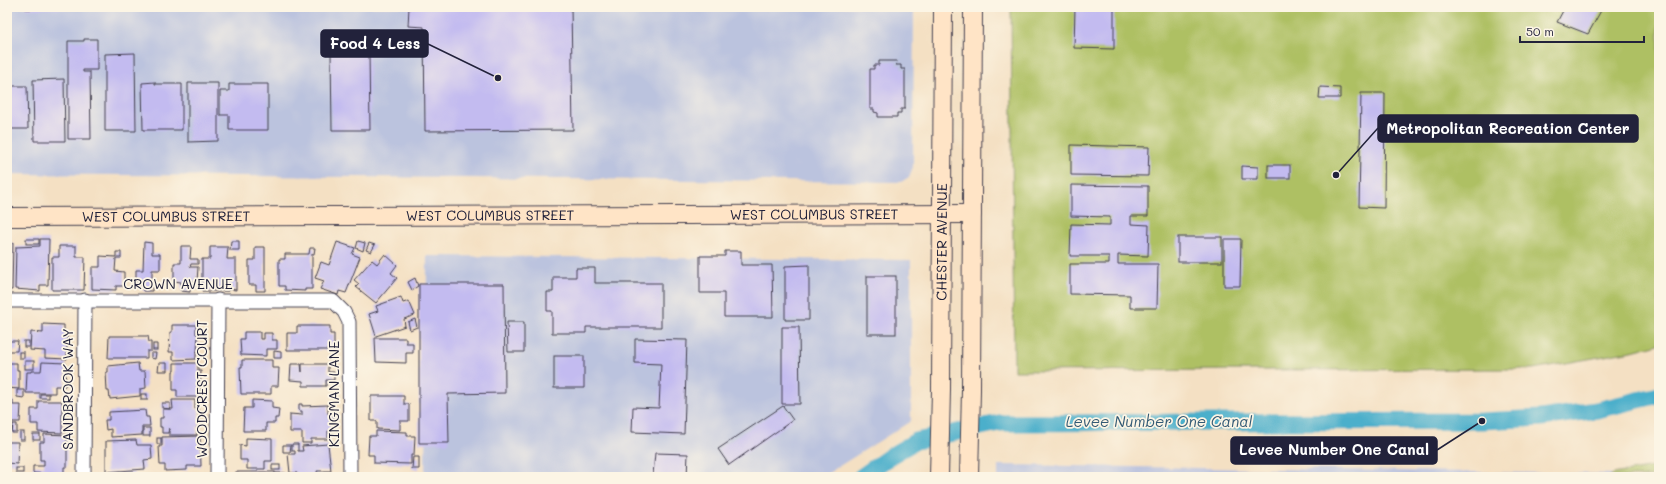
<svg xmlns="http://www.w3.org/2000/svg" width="1666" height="484" font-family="Mali,sans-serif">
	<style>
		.industrial { fill: #bbc3de }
		.green { fill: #aec063; stroke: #68714f }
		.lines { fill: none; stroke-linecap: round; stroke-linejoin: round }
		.canal { stroke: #4cafcb; stroke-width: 17 }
		.building { fill: #c3bbf0 }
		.minor-casing { stroke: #423e4f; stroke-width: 15 }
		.secondary-casing { stroke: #423e4f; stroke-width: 20 }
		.minor { stroke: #fff; stroke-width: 13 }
		.secondary { stroke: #ffe4c6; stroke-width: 18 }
		.labels { text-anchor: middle; stroke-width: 3.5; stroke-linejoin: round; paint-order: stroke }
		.street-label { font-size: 14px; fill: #22223b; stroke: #fcf5e5 }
		.water-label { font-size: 15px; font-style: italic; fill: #335a75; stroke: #fcf5e5 }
		.leader { fill: none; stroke: #22223b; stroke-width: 1.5 }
		.callout-dot { fill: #22223b; stroke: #fcf5e5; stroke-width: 1.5 }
		.callout { fill: #22223b; stroke: #22223b; stroke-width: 1.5 }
		.callout-label { font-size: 15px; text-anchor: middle; font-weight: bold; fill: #fff }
	</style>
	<rect width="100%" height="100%" fill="#fcf5e5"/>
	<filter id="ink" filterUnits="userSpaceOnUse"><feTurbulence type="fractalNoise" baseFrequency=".025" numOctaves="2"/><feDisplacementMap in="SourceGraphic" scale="8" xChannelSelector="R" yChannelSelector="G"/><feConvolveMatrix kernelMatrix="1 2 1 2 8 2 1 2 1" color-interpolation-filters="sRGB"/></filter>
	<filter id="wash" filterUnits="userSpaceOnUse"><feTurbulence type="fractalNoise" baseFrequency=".012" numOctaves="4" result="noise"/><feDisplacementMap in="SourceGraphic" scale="16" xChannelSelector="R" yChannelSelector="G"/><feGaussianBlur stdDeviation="0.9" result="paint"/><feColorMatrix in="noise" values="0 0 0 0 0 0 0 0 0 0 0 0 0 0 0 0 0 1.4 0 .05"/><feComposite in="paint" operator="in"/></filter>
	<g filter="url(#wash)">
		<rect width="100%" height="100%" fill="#f4e0c3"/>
		<g class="industrial">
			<polygon points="7,7 914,7 913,167 909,177 901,182 7,174"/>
			<polygon points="427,256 911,260 911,421 822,477 425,477"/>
			<polygon points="998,465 1613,474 1609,477 998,477"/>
		</g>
		<g class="green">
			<polygon points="1011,7 1659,7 1659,344 1632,351 1533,369 1014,371"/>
			<polygon points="1659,466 1659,477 1609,477 1613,474"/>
		</g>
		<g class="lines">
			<polyline class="canal" points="861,477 892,455 916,441 999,423 1482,421 1541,418 1597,410 1659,395"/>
		</g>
		<g id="blocks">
			<g class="building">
				<rect x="26" y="7" width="46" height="2"/>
				<polygon points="409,7 571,7 573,130 425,131 424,27 408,26"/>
				<polygon points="1075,7 1114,7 1114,49 1074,48"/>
				<polygon points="1565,7 1603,7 1588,34 1557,22"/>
				<polygon points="84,39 97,39 97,70 83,70 83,72 90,72 91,139 68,139 68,41 84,41"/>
				<polygon points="369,52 370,130 332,130 331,53"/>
				<polygon points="135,53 136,131 105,131 105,54"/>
				<polygon points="879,61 897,61 896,65 901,65 901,69 905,69 905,109 901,109 901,113 897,113 897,117 878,117 878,113 874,112 874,109 870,109 870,69 874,69 874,65 879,65"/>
				<polygon points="64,79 65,141 34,141 33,80"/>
				<polygon points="155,82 155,84 182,84 182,130 143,130 142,83"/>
				<polygon points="188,83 218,83 218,141 188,142"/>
				<polygon points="229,84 268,84 268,130 229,130 229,115 220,115 220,91 229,91"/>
				<polygon points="7,86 27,86 28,129 7,129"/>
				<polygon points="1320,87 1340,88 1340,98 1319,98"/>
				<polygon points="1361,93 1385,93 1384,208 1359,207"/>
				<polygon points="1071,145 1149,147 1148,176 1071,175"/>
				<rect x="1268" y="165" width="22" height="13"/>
				<polygon points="1242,166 1258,167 1258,179 1242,179"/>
				<polygon points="1071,185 1148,186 1148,216 1131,216 1131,224 1149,225 1148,256 1118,255 1118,264 1158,264 1157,308 1130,308 1130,295 1070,294 1070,264 1109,264 1109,256 1070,256 1071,224 1110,225 1110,217 1071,216"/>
				<rect x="1178" y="237" width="44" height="25"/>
				<rect x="26" y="239" width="13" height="5"/>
				<polygon points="40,239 49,239 48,285 40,285 40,291 15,289 16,247 40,246"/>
				<polygon points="1224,239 1241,239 1240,286 1224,286"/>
				<polygon points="231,241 239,241 239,250 230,250"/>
				<polygon points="358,241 365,243 363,251 356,248"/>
				<polygon points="144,242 152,243 152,254 160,254 160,270 152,270 152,291 143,291 143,286 136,285 136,270 143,270"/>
				<polygon points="337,242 355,248 352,254 360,257 346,293 339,291 338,295 320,289 324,281 315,278 321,262 329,265"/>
				<polygon points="7,243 13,243 12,290 7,290"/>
				<polygon points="369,243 375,245 371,252 366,250"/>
				<polygon points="59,246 76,246 76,257 85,257 84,290 52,290 52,257 59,257"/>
				<polygon points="181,246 191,246 190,259 198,259 198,264 191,264 190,267 198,267 197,282 190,282 190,292 181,291 181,282 174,281 174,263 181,263"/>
				<polygon points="210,247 228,247 227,259 236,259 236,290 228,289 228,291 202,291 202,259 210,259"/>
				<polygon points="255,247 265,247 265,291 256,291 256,285 249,285 249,260 255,260"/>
				<polygon points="310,248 315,248 314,254 312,254 312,289 305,289 305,291 285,290 285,286 279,286 279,259 285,259 285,254 309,254"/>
				<polygon points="725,251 741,251 741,265 772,265 773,317 724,317 724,293 700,293 700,256 725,256"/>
				<polygon points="116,252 121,252 121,258 116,258 115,271 124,272 124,286 116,286 116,290 92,289 92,267 100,267 100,256 116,257"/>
				<polygon points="385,254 397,265 391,273 397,278 376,303 356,287 359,284 354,280 372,260 377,264"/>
				<polygon points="809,265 809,320 785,320 785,266"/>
				<polygon points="576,268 595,268 595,283 661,283 661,327 586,327 586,333 552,333 552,311 547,311 547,292 553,292 553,277 576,277"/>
				<rect x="867" y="276" width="29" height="58"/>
				<polygon points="415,278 418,286 412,290 408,282"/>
				<polygon points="419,284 504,284 505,393 448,394 449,443 419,443"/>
				<polygon points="401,297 403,303 409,301 415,315 404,319 405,326 376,336 369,314 378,311 376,306"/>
				<polygon points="415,319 417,327 410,330 408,322"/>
				<polygon points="507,322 524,322 524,352 508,352"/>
				<polygon points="43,324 64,325 64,332 67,332 67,359 45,358 45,351 30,350 31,332 43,333"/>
				<polygon points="172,325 196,325 196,334 198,334 197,352 196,352 196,359 173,360 173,352 169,352 170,332 172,332"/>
				<polygon points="297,326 330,326 330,334 334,334 334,350 287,350 287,333 297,333"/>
				<polygon points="782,327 799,327 800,404 782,404"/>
				<polygon points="244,332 260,332 260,339 264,339 264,333 272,333 272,340 277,340 277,349 266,349 266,356 241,355 240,339 244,339"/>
				<polygon points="109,336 148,336 149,342 151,342 151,351 147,351 147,358 108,358"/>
				<polygon points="375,338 406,338 406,343 413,343 413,353 406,353 406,363 376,362"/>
				<polygon points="635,339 687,340 684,434 632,432 633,407 659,408 661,364 635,363"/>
				<polygon points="7,341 18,341 17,351 9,351 9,359 7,359"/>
				<rect x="24" y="341" width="5" height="6"/>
				<rect x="153" y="344" width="4" height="6"/>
				<polygon points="274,351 281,352 281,358 274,358"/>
				<rect x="19" y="352" width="5" height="6"/>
				<polygon points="151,353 156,353 155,359 151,358"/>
				<rect x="554" y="356" width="30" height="32"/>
				<polygon points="242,360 272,360 272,368 279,368 278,386 271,386 271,394 241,394 240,367 242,367"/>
				<rect x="25" y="361" width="9" height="8"/>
				<polygon points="42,362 66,363 65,386 55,386 55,393 26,393 27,372 31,372 31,371 41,371"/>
				<polygon points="7,363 17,363 17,370 19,370 19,389 7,388"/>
				<polygon points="138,363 139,371 145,371 146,388 140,389 140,396 110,399 109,391 107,391 106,372 108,372 108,366"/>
				<polygon points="159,363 167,363 167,371 158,371"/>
				<polygon points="174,363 198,363 198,371 201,371 200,397 177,397 177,390 173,390 173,371 174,371"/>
				<polygon points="291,364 301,364 302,372 302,364 328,364 328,372 334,372 334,380 326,380 326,386 303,386 303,381 290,380"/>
				<polygon points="17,390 24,390 24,398 17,397"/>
				<rect x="40" y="394" width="9" height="4"/>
				<rect x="141" y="394" width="6" height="6"/>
				<polygon points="371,396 404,396 404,404 409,404 409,421 400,421 400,430 377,429 377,421 371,421"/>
				<polygon points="7,400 13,400 13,405 21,405 20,422 12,422 12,431 7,431"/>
				<polygon points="172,400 195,400 195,409 199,409 199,427 197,427 197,435 169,435 169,428 168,433 162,433 162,427 160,427 160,418 163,418 163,409 173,409"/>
				<polygon points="252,400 272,401 272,408 279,409 278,418 275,418 275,423 266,423 266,431 243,431 244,408 252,408"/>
				<polygon points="38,401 62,401 62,433 38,432 38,424 31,424 31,409 38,409"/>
				<polygon points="162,403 170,403 170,409 162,408"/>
				<polygon points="299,404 302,404 302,406 328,405 328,414 334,414 334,431 328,431 328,439 311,439 311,443 302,443 302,432 290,432 290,414 302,415 302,411 299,411"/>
				<polygon points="783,406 793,420 729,465 718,449"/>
				<polygon points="145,410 146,417 149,417 150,426 142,426 142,435 111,437 111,429 106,430 105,420 109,420 109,412"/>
				<polygon points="13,424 17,424 17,433 12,433"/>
				<rect x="143" y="428" width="7" height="8"/>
				<polygon points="376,431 407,432 407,436 415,436 414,455 411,455 411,464 374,463 374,455 368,455 369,436 376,436"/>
				<rect x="20" y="432" width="4" height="8"/>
				<rect x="33" y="434" width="7" height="6"/>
				<polygon points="44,434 67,435 67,467 64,467 64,475 33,473 33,466 44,466 44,460 40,460 40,442 44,442"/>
				<polygon points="200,436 201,466 187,466 187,470 165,471 165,465 160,465 159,446 162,446 162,437"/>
				<rect x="157" y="438" width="4" height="6"/>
				<polygon points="246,438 272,439 272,461 265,461 265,469 247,469 247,460 240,460 240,445 246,446"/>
				<polygon points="136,440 137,445 151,445 152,459 144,460 145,469 106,472 106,441"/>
				<polygon points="7,442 18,442 17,464 7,463"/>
				<polygon points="292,444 298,444 298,451 303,451 302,446 328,444 331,471 317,471 318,477 297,477 297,473 290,473 288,454 295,454 295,451 292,451"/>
				<polygon points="283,445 291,445 290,452 283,452"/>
				<polygon points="655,453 688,454 687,476 653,475"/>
				<polygon points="413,457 419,457 419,469 412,469"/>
				<rect x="272" y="465" width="8" height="5"/>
				<rect x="16" y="468" width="7" height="5"/>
				<polygon points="134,472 134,477 106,477 106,474"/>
				<rect x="236" y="472" width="39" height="5"/>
				<rect x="276" y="473" width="9" height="4"/>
				<rect x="175" y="475" width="23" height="2"/>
			</g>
		</g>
	</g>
	<g filter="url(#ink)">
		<use href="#blocks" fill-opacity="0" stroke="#423e4f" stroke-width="1"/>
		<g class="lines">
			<g class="minor-casing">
				<g id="minor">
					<polyline points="7,301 333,301 344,312 349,322 350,477"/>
					<polyline points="84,477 85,300"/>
					<polyline points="217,477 218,300"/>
				</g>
			</g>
			<g class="secondary-casing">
				<g id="secondary">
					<path id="s1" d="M7,217L972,214"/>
					<path id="s2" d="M939,477L941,389L943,7"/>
					<polyline points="969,477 971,390 973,7"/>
				</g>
			</g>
			<use href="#minor" class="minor"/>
			<use href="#secondary" class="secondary"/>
		</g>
	</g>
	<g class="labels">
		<g class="street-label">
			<text dy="5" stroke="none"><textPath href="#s1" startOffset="807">WEST COLUMBUS STREET</textPath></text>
			<text dy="5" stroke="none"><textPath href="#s1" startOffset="483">WEST COLUMBUS STREET</textPath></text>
			<text dy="5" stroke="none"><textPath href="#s1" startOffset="159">WEST COLUMBUS STREET</textPath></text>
			<text dy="5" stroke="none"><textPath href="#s2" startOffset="235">CHESTER AVENUE</textPath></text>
			<text x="178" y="289">CROWN AVENUE</text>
			<text transform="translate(68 389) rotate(-90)" y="5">SANDBROOK WAY</text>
			<text transform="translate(202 389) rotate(-90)" y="5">WOODCREST COURT</text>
			<text transform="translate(334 394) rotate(-90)" y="5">KINGMAN LANE</text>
		</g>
		<g class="water-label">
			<text x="1159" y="427">Levee Number One Canal</text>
		</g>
	</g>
	<path class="leader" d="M498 78L428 44M1336 175L1378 128M1482 421L1437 450"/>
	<g class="callout-dot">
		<circle cx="498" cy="78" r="4"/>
		<circle cx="1336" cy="175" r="4"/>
		<circle cx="1482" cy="421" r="4"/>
	</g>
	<g class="callout">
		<rect x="321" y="30" width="107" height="27" rx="4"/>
		<rect x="1378" y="115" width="260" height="27" rx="4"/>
		<rect x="1231" y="437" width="206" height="27" rx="4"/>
	</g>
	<g class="callout-label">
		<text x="375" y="49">Food 4 Less</text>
		<text x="1508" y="134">Metropolitan Recreation Center</text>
		<text x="1334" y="455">Levee Number One Canal</text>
	</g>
	<rect width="1666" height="484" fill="none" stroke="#fcf5e5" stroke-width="24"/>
	<path d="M1520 36v6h124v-6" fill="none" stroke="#22223b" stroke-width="2"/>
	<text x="1526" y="36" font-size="12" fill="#22223b" stroke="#fcf5e5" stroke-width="3" paint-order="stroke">50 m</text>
</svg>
